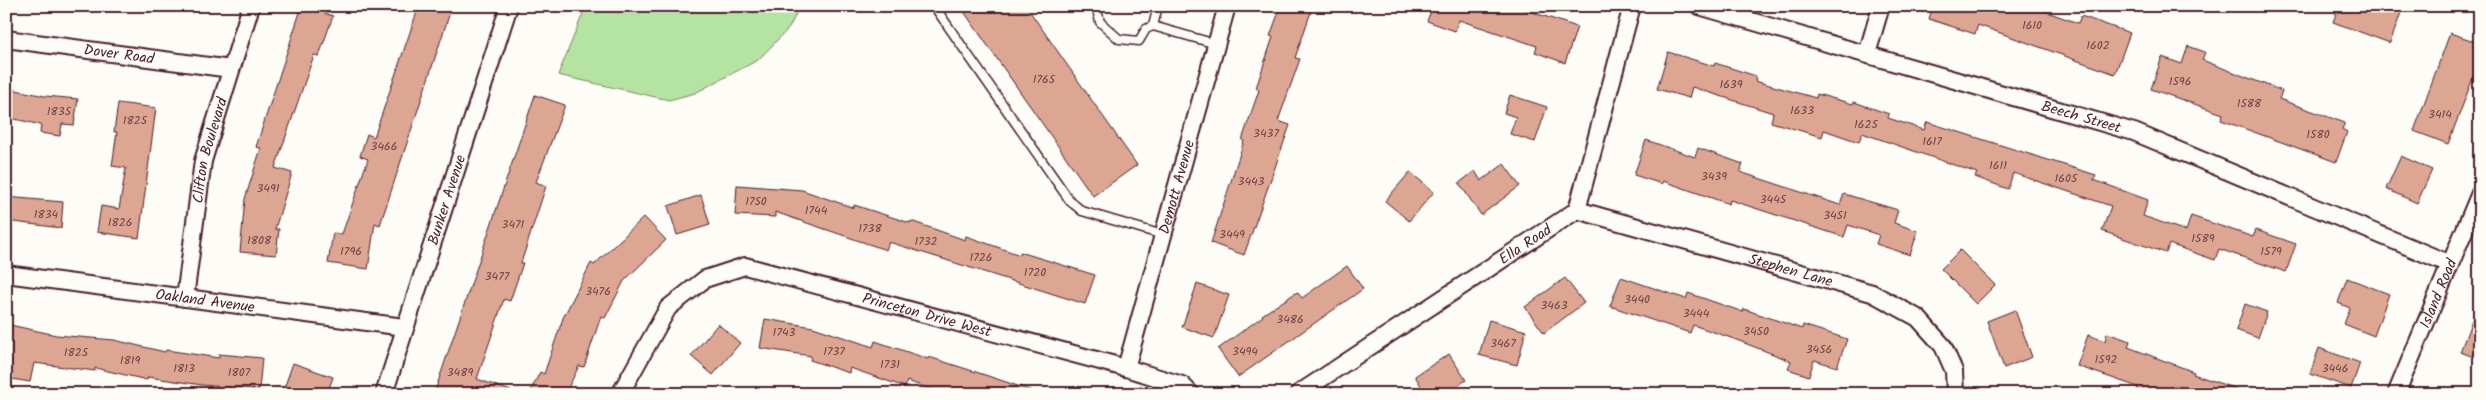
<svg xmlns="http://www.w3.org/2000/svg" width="2486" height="400" font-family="Kalam,sans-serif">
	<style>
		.green { fill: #b5e4a2; stroke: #808266 }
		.building { fill: #dca693; stroke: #4a1f2b }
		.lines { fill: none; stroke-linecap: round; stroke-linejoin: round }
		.service-casing { stroke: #4a1f2b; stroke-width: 11 }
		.minor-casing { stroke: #4a1f2b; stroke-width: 20 }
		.service { stroke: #fdfcf7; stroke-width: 8 }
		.minor { stroke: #fdfcf7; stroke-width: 16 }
		.labels { text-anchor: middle; stroke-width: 5; stroke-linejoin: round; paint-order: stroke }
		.number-label { font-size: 12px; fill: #6e4145 }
		.street-label { font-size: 15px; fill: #4a1f2b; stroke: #fdfcf7 }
	</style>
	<rect width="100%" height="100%" fill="#fdfcf7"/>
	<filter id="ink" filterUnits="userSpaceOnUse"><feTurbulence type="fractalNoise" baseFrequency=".02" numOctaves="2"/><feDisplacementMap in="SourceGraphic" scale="10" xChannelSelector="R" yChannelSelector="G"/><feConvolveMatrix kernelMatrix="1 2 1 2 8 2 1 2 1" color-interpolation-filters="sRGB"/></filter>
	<g filter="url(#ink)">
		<polygon class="green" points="586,6 800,6 789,28 758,60 695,93 669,100 558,75"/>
		<g class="building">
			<polygon points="302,6 333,16 319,56 314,55 275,168 292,173 275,229 279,229 276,255 240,252 245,199 261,148 256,147"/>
			<polygon points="419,6 452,6 380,225 375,223 368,269 328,263 333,233 342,234 368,159 360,156 367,134 374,137"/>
			<polygon points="960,6 1026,6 1137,165 1093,196"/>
			<polygon points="1281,6 1313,6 1295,58 1300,59 1278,121 1290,125 1244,255 1211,243 1244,141 1242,140 1259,90 1256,88 1273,37 1270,36"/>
			<polygon points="1427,6 1478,6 1491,11 1493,6 1514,6 1577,27 1565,63 1535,52 1537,46 1459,20 1455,31 1427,21 1431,11 1427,9"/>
			<polygon points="1933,6 2030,6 2078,23 2081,16 2130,33 2115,74 1978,25 1975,34 1929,19"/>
			<polygon points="2339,6 2391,6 2402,10 2390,43 2333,22"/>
			<polygon points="2450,33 2480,43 2480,71 2476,70 2448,144 2414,131"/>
			<polygon points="2188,46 2205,52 2202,60 2282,91 2279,99 2345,123 2342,129 2347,132 2336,162 2221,120 2223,114 2151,89 2162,57 2182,64"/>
			<polygon points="1668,52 1714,66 1715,63 1756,76 1755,81 1816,98 1817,94 1853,104 1854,102 1889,114 1888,118 1924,130 1927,122 2096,175 2094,180 2148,200 2143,216 2186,231 2191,216 2253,237 2256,230 2296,244 2286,272 2219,249 2215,260 2169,244 2166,253 2102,231 2111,206 2013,173 2008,189 1975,177 1977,173 1862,133 1859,142 1824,130 1822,137 1771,122 1773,113 1692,87 1689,98 1657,89"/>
			<polygon points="6,88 45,96 78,99 74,125 62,124 60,136 40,133 41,125 6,117"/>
			<polygon points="535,95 565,105 536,182 546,186 521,263 523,263 510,301 504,299 477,379 511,391 511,394 434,394"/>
			<polygon points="1510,95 1547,107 1535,142 1510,134 1516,117 1504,113"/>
			<polygon points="118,103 156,108 139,238 97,232 101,206 119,209 126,168 112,166 117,132 114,132"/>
			<polygon points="1646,140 1695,157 1698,148 1743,164 1740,172 1840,205 1844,194 1898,210 1894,223 1918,231 1910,255 1876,244 1879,235 1848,225 1844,237 1730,200 1729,204 1663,181 1662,184 1634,175"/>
			<polygon points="2401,156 2432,170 2417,203 2386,189"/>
			<polygon points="1504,164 1520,186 1481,215 1459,183 1475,171 1481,181"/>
			<polygon points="1410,172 1434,192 1409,221 1385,201"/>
			<polygon points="737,185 802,190 854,208 854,205 910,223 911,221 965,240 966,236 1020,255 1020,252 1095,275 1085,304 889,242 886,250 775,212 775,217 735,215"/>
			<polygon points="701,195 710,225 677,235 668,206"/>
			<polygon points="6,197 63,202 61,228 6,221"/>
			<polygon points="644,217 666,240 624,281 605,318 601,316 584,367 579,366 565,394 529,394 540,372 544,374 563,318 591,263 594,265"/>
			<polygon points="1960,250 1995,285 1976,304 1941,269"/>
			<polygon points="1347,266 1363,289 1238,377 1218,349 1263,316 1262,315 1297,292 1302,298"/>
			<polygon points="1621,277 1686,299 1688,293 1743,312 1744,309 1802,329 1803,325 1847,339 1837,367 1814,360 1809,376 1788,369 1791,361 1734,339 1693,325 1690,333 1610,306"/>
			<polygon points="1565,278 1584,303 1544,333 1525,307"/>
			<polygon points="2347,278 2389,294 2374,336 2344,324 2350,308 2338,303"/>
			<polygon points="1197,284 1229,295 1214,338 1182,327"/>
			<polygon points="2245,304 2267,312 2258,338 2236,330"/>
			<polygon points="2478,304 2480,304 2480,359 2460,352"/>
			<polygon points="2015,310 2032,357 2004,368 1987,321"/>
			<polygon points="765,319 813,327 873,347 875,341 928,359 929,357 982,374 1033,391 1032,394 944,394 907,381 905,387 850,368 849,373 810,360 811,356 760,348"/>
			<polygon points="1489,320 1526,331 1517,365 1479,355"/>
			<polygon points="718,324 740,343 713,375 691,356"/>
			<polygon points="10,325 56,335 114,340 165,352 166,350 219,358 219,354 262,358 259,390 202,385 148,377 147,380 95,368 95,371 34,363 30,382 6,378 6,345"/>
			<polygon points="2107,333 2130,341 2128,347 2194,372 2193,374 2242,391 2242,394 2147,394 2137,390 2138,387 2077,366 2088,335 2105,341"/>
			<polygon points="2319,348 2360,363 2351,388 2310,374"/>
			<polygon points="1449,354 1466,380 1445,394 1426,394 1415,376"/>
			<polygon points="293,363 333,377 327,394 282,394"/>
		</g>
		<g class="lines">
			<g class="service-casing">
				<g id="service">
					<polyline points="934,6 1070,201 1082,211 1163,235"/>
					<polyline points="1096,6 1100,22 1119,39 1139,41 1146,29 1153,26 1216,44"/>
					<polyline points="1153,26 1158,6"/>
				</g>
			</g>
			<g class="minor-casing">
				<g id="minor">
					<path id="s1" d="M1699,6L2134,132L2450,264"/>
					<path id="s2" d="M6,39L231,69"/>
					<polyline points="1867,54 1881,6"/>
					<path id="s3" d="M1577,210L1872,293L1918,318L1943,346L1954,371L1955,394"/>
					<path id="s4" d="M6,274L404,327"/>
					<path id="s5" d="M185,298L203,161L251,6"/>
					<path id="s6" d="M1126,368L1227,6"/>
					<path id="s7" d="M384,394L509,6"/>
					<path id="s8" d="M620,394L668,308L705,279L745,266L1126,368L1182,385L1191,394"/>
					<path id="s9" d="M1298,394L1577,210L1632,6"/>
					<path id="s10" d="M2396,394L2480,193"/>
				</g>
			</g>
			<use href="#service" class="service"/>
			<use href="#minor" class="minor"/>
		</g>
	</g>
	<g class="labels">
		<g class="number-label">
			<text x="2032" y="29">1610</text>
			<text x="2098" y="49">1602</text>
			<text x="1044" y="83">1765</text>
			<text x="2180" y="85">1596</text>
			<text x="1731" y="88">1639</text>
			<text x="2249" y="107">1588</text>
			<text x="1802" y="114">1633</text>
			<text x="59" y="115">1835</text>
			<text x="2440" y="118">3414</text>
			<text x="135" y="124">1825</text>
			<text x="1866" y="128">1625</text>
			<text x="1266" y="137">3437</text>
			<text x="2318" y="138">1580</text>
			<text x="1932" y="145">1617</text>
			<text x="384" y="150">3466</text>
			<text x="1998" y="169">1611</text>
			<text x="1714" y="180">3439</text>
			<text x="2066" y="182">1605</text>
			<text x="1251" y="185">3443</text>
			<text x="268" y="192">3491</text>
			<text x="1773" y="203">3445</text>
			<text x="756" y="205">1750</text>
			<text x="816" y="214">1744</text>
			<text x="46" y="218">1834</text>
			<text x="1835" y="219">3451</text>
			<text x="120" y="226">1826</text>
			<text x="513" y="228">3471</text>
			<text x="870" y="232">1738</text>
			<text x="1232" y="238">3449</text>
			<text x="2203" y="242">1589</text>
			<text x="259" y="244">1808</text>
			<text x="926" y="245">1732</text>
			<text x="351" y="255">1796</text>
			<text x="2271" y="255">1579</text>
			<text x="981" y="261">1726</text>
			<text x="1035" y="276">1720</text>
			<text x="497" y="280">3477</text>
			<text x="598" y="295">3476</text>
			<text x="1637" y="303">3440</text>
			<text x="1554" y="309">3463</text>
			<text x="1696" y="317">3444</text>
			<text x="1290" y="323">3486</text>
			<text x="1756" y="335">3450</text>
			<text x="784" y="336">1743</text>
			<text x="1503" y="347">3467</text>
			<text x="1819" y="353">3456</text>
			<text x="834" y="355">1737</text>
			<text x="1245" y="355">3494</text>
			<text x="76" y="356">1825</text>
			<text x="2106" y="363">1592</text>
			<text x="130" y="364">1819</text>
			<text x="890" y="368">1731</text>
			<text x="184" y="372">1813</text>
			<text x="2335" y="372">3446</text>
			<text x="239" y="376">1807</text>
			<text x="460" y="376">3489</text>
		</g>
		<g class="street-label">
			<text dy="5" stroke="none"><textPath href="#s2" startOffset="114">Dover Road</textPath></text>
			<text dy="5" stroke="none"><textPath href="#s1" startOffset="398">Beech Street</textPath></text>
			<text dy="5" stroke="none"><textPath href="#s5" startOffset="150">Clifton Boulevard</textPath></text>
			<text dy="5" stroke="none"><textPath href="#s6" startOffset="188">Demott Avenue</textPath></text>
			<text dy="5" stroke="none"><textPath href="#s7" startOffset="204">Bunker Avenue</textPath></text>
			<text dy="5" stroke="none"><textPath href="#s9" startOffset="272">Ella Road</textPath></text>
			<text dy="5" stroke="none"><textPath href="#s3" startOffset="222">Stephen Lane</textPath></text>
			<text dy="5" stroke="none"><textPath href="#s10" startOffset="109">Island Road</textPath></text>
			<text dy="5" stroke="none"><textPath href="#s4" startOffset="201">Oakland Avenue</textPath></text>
			<text dy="5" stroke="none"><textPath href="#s8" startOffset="376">Princeton Drive West</textPath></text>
		</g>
	</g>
	<rect width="2486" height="400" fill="none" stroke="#fdfcf7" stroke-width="25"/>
	<rect x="12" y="12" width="2461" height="375" fill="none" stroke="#4a1f2b" stroke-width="2" filter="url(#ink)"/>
</svg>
